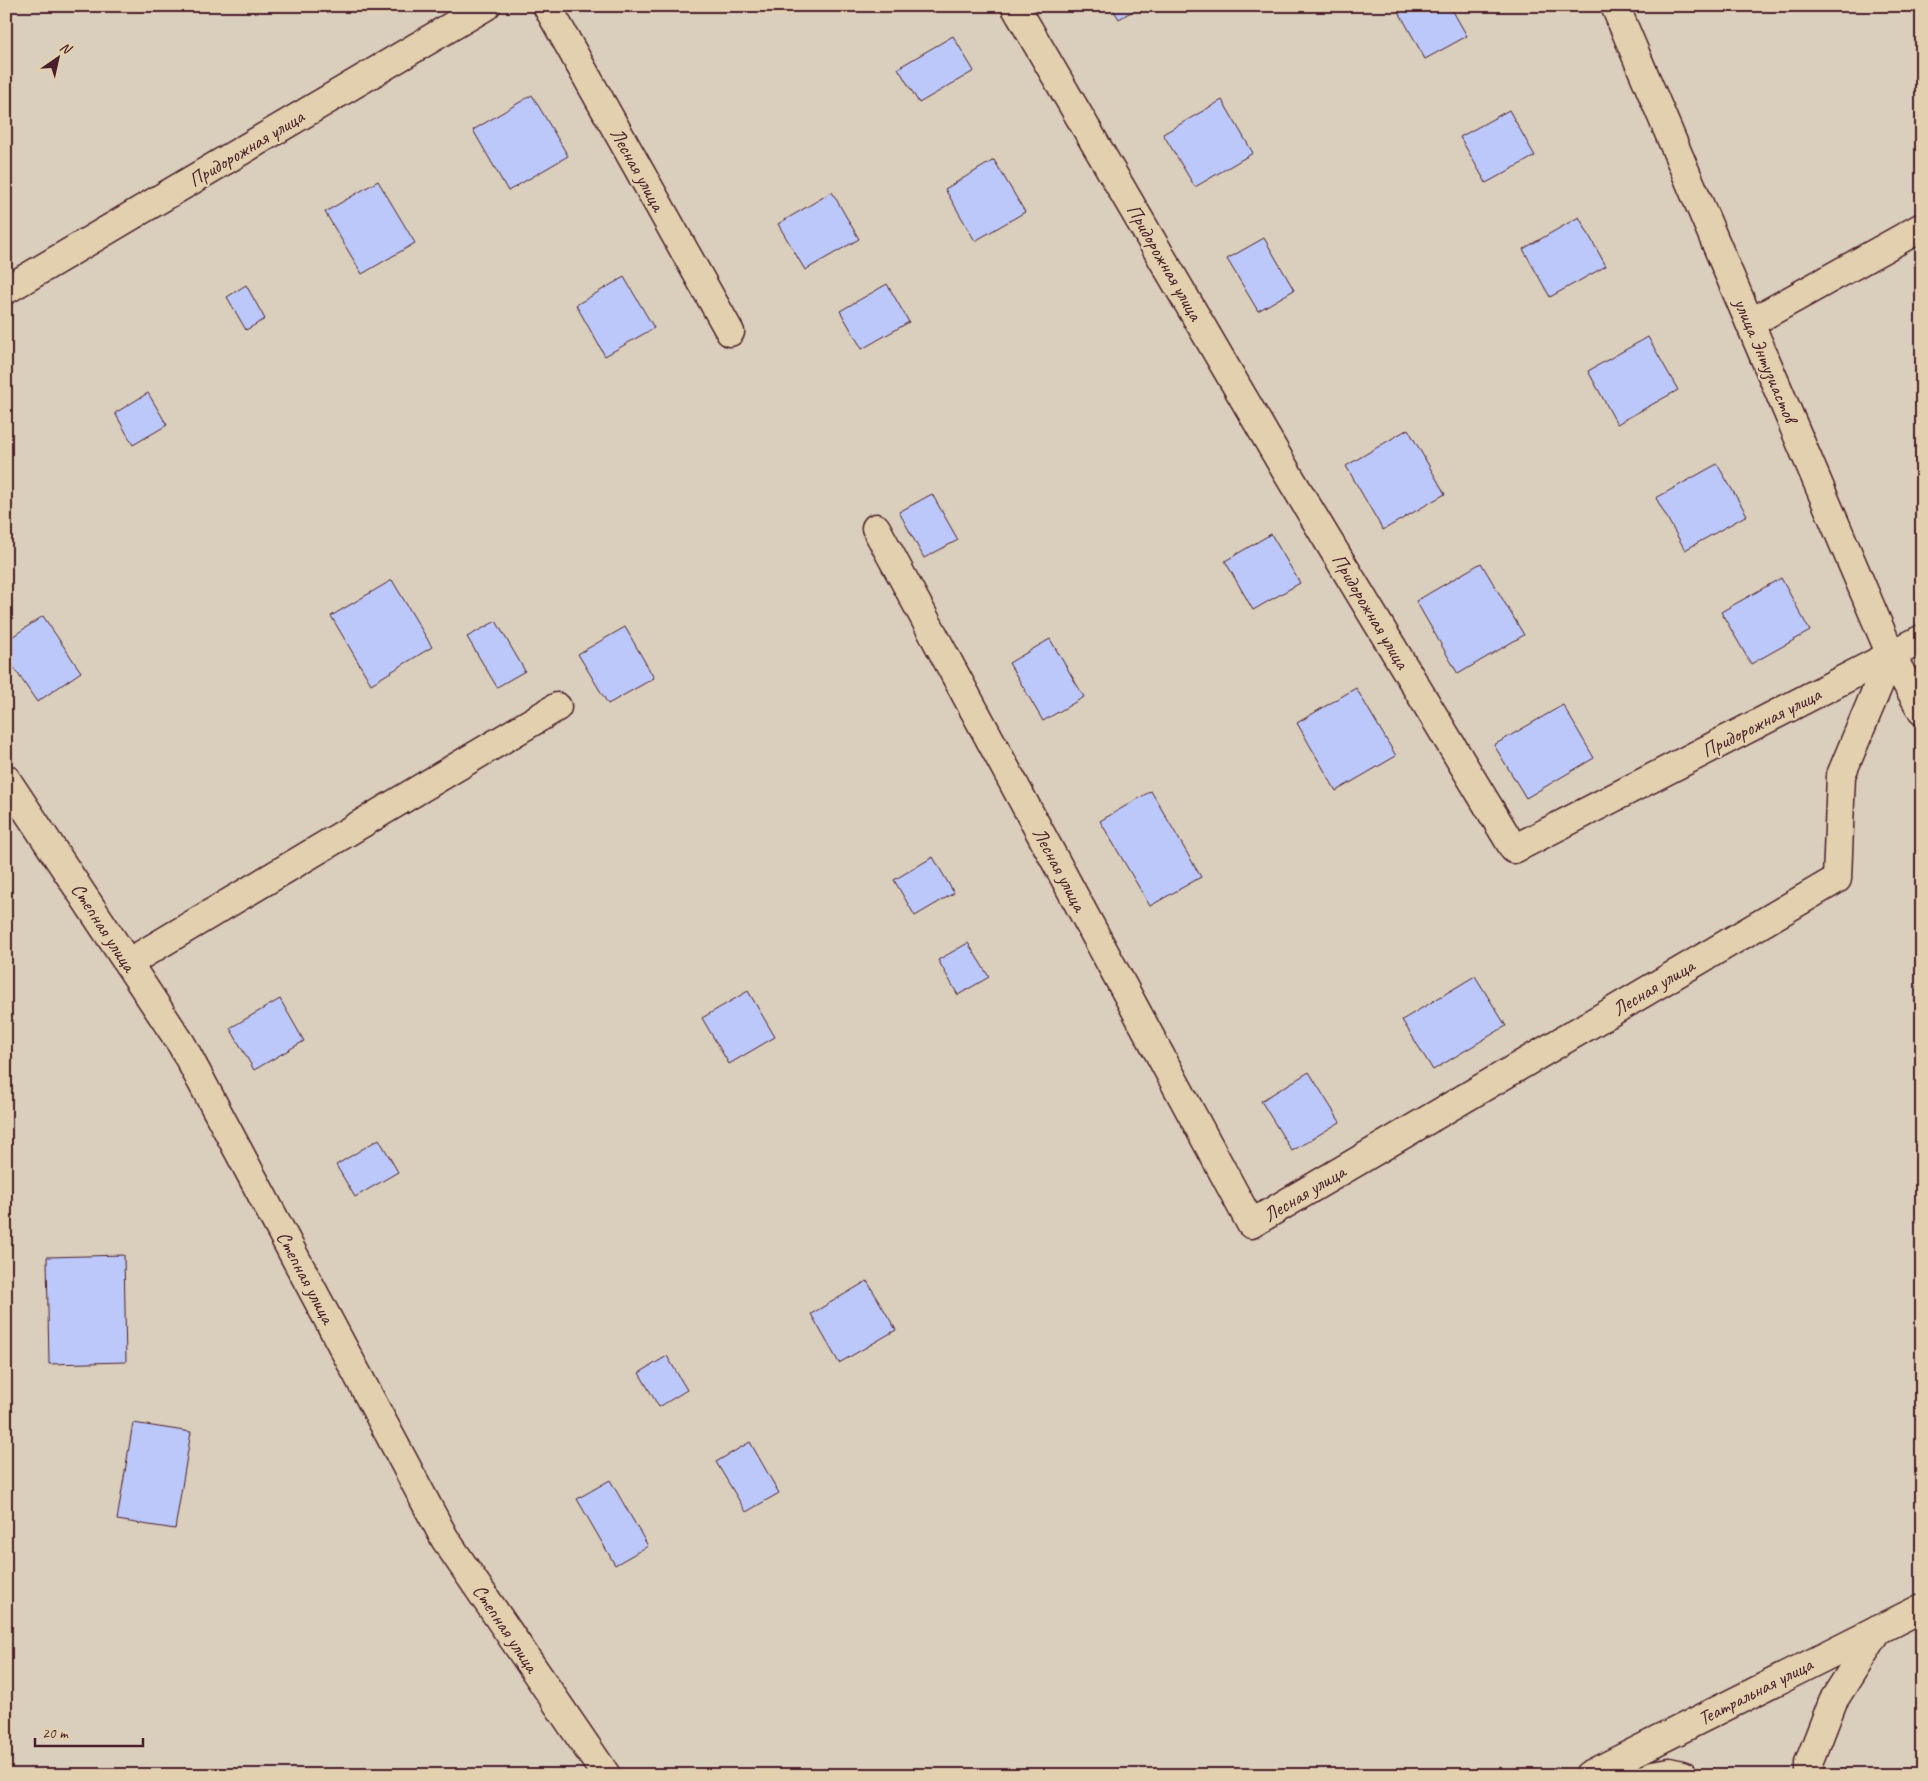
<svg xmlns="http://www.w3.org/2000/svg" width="1928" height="1781" font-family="Caveat,sans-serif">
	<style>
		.building { fill: #bcc8f9; stroke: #4a1f2b }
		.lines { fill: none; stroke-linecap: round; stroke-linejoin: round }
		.street-casing { stroke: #4a1f2b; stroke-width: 31 }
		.secondary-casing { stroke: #4a1f2b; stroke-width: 31 }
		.street { stroke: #e2d0ae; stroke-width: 28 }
		.secondary { stroke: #e2d0ae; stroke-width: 28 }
		.labels { text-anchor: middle; stroke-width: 4.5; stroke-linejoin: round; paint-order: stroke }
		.street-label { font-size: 20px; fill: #4a1f2b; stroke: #e2d0ae }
	</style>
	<rect width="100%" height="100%" fill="#dacebd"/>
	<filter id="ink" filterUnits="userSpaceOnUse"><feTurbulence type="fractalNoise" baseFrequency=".02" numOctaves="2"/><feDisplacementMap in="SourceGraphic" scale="10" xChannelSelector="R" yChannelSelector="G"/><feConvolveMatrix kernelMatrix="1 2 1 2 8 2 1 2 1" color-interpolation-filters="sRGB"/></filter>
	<g filter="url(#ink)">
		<g class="building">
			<polygon points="1111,6 1141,6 1119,19"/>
			<polygon points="1409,6 1450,6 1467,36 1425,59 1399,12"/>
			<polygon points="953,36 974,71 919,103 898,68"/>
			<polygon points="532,95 568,156 508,191 473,130"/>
			<polygon points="1222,100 1253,153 1195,187 1163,134"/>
			<polygon points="1509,110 1535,156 1486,183 1460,137"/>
			<polygon points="994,160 1025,212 975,241 945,189"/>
			<polygon points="378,181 415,243 362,274 325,212"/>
			<polygon points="832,192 859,239 805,270 778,224"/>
			<polygon points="1579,217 1606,266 1550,297 1523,249"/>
			<polygon points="1264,238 1294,290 1258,311 1227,259"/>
			<polygon points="624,277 654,328 605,356 576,305"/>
			<polygon points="887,284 909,322 862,349 840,311"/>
			<polygon points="246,285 265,319 246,330 227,297"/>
			<polygon points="1648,337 1678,390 1617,424 1588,371"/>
			<polygon points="148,393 167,425 133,445 115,413"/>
			<polygon points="1408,429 1445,494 1383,530 1346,466"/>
			<polygon points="1717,464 1747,515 1685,550 1656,498"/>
			<polygon points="932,494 958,540 924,558 899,512"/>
			<polygon points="1271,534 1300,583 1253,610 1225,561"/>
			<polygon points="1481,563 1524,635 1458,674 1416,601"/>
			<polygon points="1781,578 1810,631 1751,664 1721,612"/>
			<polygon points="392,580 432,647 371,684 331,616"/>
			<polygon points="43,616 81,672 37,702 6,656 6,641"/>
			<polygon points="496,621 525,671 497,687 467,637"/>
			<polygon points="625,627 654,678 608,704 578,654"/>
			<polygon points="1050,639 1084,697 1043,721 1009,663"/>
			<polygon points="1356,688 1396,756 1336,791 1297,723"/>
			<polygon points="1563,705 1594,758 1526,798 1494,745"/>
			<polygon points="1151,791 1201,877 1150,906 1100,821"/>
			<polygon points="933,857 954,893 915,916 894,880"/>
			<polygon points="968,943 989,977 958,995 938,960"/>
			<polygon points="1475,976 1506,1026 1433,1070 1402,1020"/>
			<polygon points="748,991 775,1037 729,1064 702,1018"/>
			<polygon points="280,999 304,1041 254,1070 230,1028"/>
			<polygon points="1309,1072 1340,1122 1292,1151 1261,1101"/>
			<polygon points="379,1139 398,1172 355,1197 336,1165"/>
			<polygon points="124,1255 126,1362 49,1364 47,1257"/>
			<polygon points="867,1281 896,1330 839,1363 811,1314"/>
			<polygon points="667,1356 687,1390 659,1407 639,1373"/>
			<polygon points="133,1423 191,1432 175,1529 117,1520"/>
			<polygon points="750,1442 779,1493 746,1512 716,1462"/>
			<polygon points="610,1480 648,1546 615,1565 577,1499"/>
		</g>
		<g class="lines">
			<g class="street-casing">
				<g id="street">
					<polyline points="547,6 730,332"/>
					<polyline points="1015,6 1286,471 1514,849 1922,639"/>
					<polyline points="1615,6 1891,655 1922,711"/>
					<polyline points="6,290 486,6"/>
					<polyline points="1750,323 1922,227"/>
					<polyline points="876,528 1251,1224 1837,879 1841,775 1891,655"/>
					<polyline points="6,779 182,1045 445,1539 606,1775"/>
					<polyline points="128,963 557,707"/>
				</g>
			</g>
			<g class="secondary-casing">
				<g id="secondary">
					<polyline points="1589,1775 1922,1608"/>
					<polyline points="1653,1775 1669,1772 1682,1775"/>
					<polyline points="1809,1775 1809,1763 1833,1701 1878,1630"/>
				</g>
			</g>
			<use href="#street" class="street"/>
			<use href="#secondary" class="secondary"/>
		</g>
	</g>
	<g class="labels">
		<g class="street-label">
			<text transform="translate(246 148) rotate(-31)" y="7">Придорожная улица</text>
			<text transform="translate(638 169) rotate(61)" y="7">Лесная улица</text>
			<text transform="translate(1165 262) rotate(60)" y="7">Придорожная улица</text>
			<text transform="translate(1766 360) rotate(67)" y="7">улица Энтузиастов</text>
			<text transform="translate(1371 611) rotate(59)" y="7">Придорожная улица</text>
			<text transform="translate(1761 722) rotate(-27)" y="7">Придорожная улица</text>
			<text transform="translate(1060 869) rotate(62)" y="7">Лесная улица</text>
			<text transform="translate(104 927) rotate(57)" y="7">Степная улица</text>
			<text transform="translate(1653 987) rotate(-31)" y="7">Лесная улица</text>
			<text transform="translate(1304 1193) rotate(-31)" y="7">Лесная улица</text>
			<text transform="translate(306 1277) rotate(62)" y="7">Степная улица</text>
			<text transform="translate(506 1628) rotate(56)" y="7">Степная улица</text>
			<text transform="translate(1755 1691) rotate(-27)" y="7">Театральная улица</text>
		</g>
	</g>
	<rect width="1928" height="1781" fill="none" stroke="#e2d0ae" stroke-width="25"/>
	<rect x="12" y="12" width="1903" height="1756" fill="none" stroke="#4a1f2b" stroke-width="2" filter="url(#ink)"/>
	<g transform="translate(58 58) rotate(34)" stroke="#e2d0ae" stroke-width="4" paint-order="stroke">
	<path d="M0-4L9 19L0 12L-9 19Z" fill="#4a1f2b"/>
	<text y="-8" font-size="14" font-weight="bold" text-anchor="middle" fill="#4a1f2b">N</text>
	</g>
	<path d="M35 1738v8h108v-8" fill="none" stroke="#4a1f2b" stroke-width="2.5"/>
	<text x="42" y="1738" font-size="15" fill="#4a1f2b" stroke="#e2d0ae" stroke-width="4" paint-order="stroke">20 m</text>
</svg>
